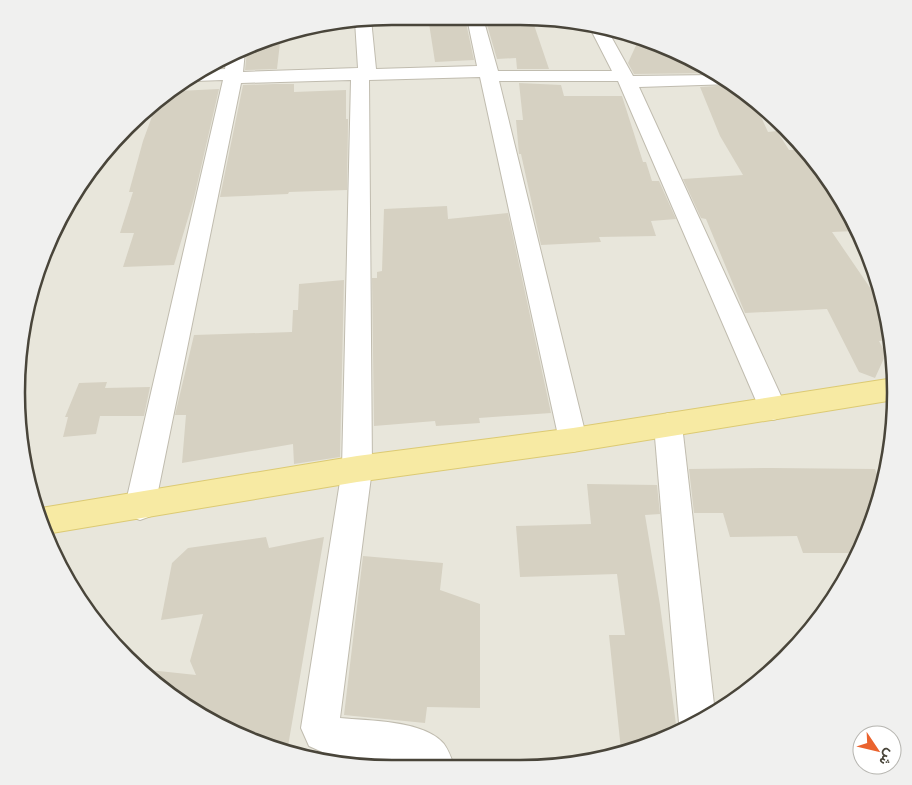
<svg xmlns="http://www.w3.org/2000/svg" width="912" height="785" font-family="Jost,Vazirmatn,sans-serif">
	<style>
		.residential { fill: #e8e6db }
		.building { fill: #d6d1c2 }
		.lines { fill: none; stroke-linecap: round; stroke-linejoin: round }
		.minor-casing { stroke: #c0bcaf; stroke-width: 2 }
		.primary-casing { stroke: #dcca73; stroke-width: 2 }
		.minor { fill: #fff; fill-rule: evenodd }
		.primary { fill: #f7eaa3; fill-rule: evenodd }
		.rim { fill: none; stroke: #49453a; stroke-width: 2.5 }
	</style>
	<rect width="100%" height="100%" fill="#f5f3ec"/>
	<g class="residential">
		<polygon points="393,16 569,20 686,55 749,94 803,145 845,205 876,272 893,344 894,384 37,515 17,417 20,343 45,249 94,164 145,109 226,55 295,29"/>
		<polygon points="894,400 895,417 883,490 857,559 818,622 767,676 707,718 640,749 544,768 392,769 319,761 249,740 183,705 126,658 67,581 41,524"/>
	</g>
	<g class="building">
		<polygon points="428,17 465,18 474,60 435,62"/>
		<polygon points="485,18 532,19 549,69 517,69 516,58 497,59"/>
		<polygon points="281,34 277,69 245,70 247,51 245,48"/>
		<polygon points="638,41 686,55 715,73 634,74 628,63"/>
		<polygon points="519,83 561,85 564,96 622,96 643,162 646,162 652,181 659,181 676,219 651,221 656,236 599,237 601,242 541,245 521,154 519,154 516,120 523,120"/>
		<polygon points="275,84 294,84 294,92 346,90 346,119 348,119 348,124 347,190 289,192 288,194 220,197 243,85"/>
		<polygon points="734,85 752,97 768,132 777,131 789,150 795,150 823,182 855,231 832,232 873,292 877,302 883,302 892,340 879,341 886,354 875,378 859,372 827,309 745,313 706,219 701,218 683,179 743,175 720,136 700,87"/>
		<polygon points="219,89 194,198 174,265 123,267 134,233 120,233 133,192 129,192 143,141 158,100 165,96 177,96 178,91"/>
		<polygon points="447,206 448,219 508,213 551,413 479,418 480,423 436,426 435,421 374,426 372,278 377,278 377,272 382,271 384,209"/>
		<polygon points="344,280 340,457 294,464 293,444 182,463 186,415 175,415 194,335 292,332 293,310 298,310 299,284"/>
		<polygon points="107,382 105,388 150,387 144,416 100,416 96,434 63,437 68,417 65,417 79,383"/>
		<polygon points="772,468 875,469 883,490 859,553 803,553 797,536 730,537 723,513 694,513 689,469"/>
		<polygon points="587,484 657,485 660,514 645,515 660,605 677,732 634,750 621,750 609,635 625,635 617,574 520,577 516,526 591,524"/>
		<polygon points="266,537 269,548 324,537 287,752 249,740 183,705 140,669 196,675 190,661 203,614 161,620 172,563 188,548"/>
		<polygon points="363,556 443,563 440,590 480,604 480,708 427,707 425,723 344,715"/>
	</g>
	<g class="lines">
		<g class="minor-casing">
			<g id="minor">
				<path d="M467,18H483L498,71H612L590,28L591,26L608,31L633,76L717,75L732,84L639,87L787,409L783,417L773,420L763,417L618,81H499L587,440L583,449L573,452L563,449L559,440L480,77L369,80L372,469L340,718C369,721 424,720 444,744C449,751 452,760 455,768L415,769L408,764L329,755L309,746L301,728L342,469L351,80L241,83L155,506L151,516L140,520L129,516L125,506L223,80L195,81L189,80L203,70L225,69L227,55L243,49L245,51L243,72L358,68L355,21L371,19L376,69L477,66Z"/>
				<polygon points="668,413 678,417 682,425 715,713 682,730 679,723 654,425 658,417"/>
			</g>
		</g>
		<g class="primary-casing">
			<polygon id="primary" points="894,378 894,400 573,452 357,482 46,534 35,509 357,456 573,428"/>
		</g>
		<use href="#minor" class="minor"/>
		<use href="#primary" class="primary"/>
	</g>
	<path d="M0 0H912V785H0ZM392 25H520A367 367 0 0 1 887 392V393A367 367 0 0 1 520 760H392A367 367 0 0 1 25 393V392A367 367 0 0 1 392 25Z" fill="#f0f0ef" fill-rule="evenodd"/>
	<path class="rim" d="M392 25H520A367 367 0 0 1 887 392V393A367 367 0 0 1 520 760H392A367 367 0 0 1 25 393V392A367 367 0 0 1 392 25Z"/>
	<g transform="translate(877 750) rotate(125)"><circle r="24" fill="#ffffff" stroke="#b6b5b0"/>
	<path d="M0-4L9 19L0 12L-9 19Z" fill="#ea632e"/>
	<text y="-8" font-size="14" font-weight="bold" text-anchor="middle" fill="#49453a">ش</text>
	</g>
</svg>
